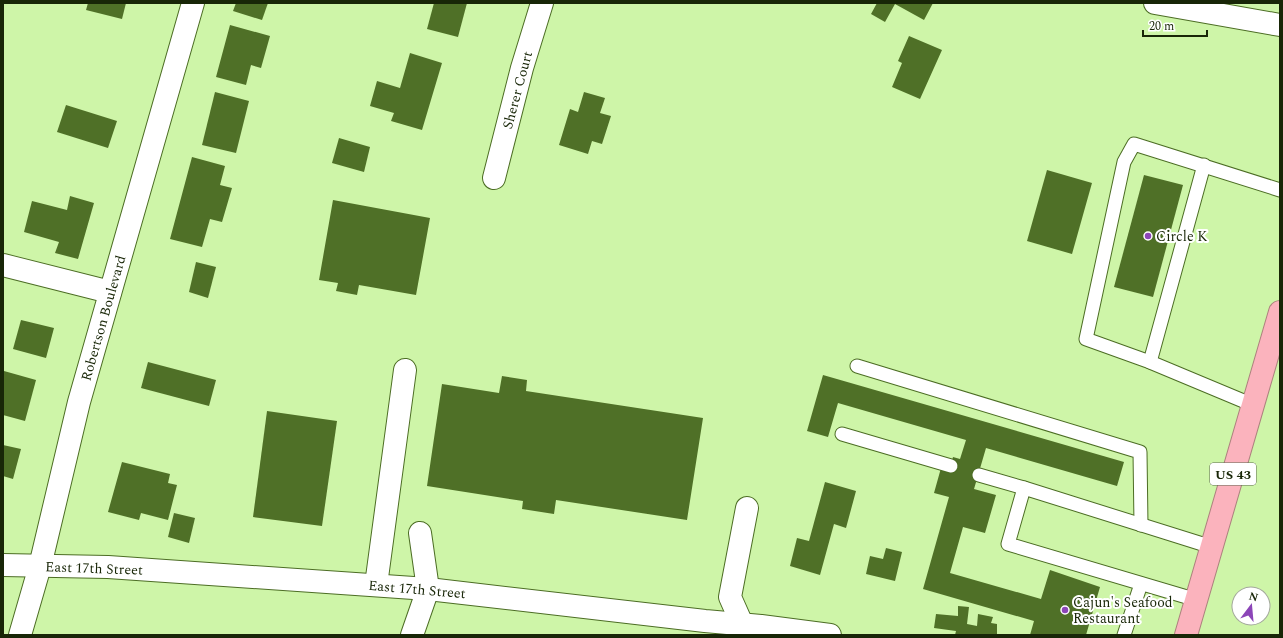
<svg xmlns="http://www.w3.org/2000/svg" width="1283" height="638" font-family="Spectral,serif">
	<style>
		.building { fill: #4f7027 }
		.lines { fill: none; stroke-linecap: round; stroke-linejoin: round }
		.lane-casing { stroke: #4c6d24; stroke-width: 15 }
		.street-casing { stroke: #4c6d24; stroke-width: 24 }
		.highway-casing { stroke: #ac827d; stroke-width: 24 }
		.lane { stroke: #fff; stroke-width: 13 }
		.street { stroke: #fff; stroke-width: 22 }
		.highway { stroke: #fbb3bd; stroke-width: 22 }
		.poi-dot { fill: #8c45b8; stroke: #fff; stroke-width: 1.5 }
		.labels { text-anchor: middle; stroke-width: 4; stroke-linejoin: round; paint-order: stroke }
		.shield { fill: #fff; stroke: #5d6751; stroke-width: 1 }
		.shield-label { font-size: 13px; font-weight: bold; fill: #182607 }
		.street-label { font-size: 14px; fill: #182607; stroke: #fff }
		.poi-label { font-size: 14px; fill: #182607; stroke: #fff; text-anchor: start }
	</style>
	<rect width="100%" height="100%" fill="#cef5a8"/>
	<g class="building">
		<polygon points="88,3 126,3 122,19 86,10"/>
		<polygon points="236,3 268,3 262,20 233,11"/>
		<polygon points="434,3 467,3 458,37 427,29"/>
		<polygon points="877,3 933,3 924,20 895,4 885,22 871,14"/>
		<polygon points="230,25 270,36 261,68 251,65 246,85 216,77"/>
		<polygon points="909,36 942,50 920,99 892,87 902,63 898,61"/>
		<polygon points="410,53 442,63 422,130 391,121 394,113 370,106 377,81 400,88"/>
		<polygon points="215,92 249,101 236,153 202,145"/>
		<polygon points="584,92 605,98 600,113 611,116 602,144 592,141 588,154 559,145 570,109 578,112"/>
		<polygon points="66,105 117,121 108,148 57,132"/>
		<polygon points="339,138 370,147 364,172 332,163"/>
		<polygon points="192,157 225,166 220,185 232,188 222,222 210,219 202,247 170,239"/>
		<polygon points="1047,170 1092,183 1072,254 1027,241"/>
		<polygon points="1144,175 1183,185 1153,297 1114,287"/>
		<polygon points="70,196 94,203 78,259 55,253 59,242 24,232 32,201 67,210"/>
		<polygon points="333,200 430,218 416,295 359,285 357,295 336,291 338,283 319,280"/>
		<polygon points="196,262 216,267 208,298 189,292"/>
		<polygon points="21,320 54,328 46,358 13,349"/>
		<polygon points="148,362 216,380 209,406 141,388"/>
		<polygon points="4,371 36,380 25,421 3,415"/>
		<polygon points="823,375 1124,462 1117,486 986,448 974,489 996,495 985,533 963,527 950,573 1041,599 1050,570 1100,587 1086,635 1030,635 1034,621 923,589 949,497 934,493 941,468 949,471 953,457 960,459 966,440 838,403 828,437 807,431"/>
		<polygon points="502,376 527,380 526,391 703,418 687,520 556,500 554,514 522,509 523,501 427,486 442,384 499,393"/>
		<polygon points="267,411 337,421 322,526 253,517"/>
		<polygon points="3,445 21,449 13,479 3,476"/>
		<polygon points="122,462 170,474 168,483 177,485 168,520 141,513 139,520 108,512"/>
		<polygon points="825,482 856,491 846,528 834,524 820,575 790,566 797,538 809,541"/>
		<polygon points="174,513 195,518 189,543 168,537"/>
		<polygon points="886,548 902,552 895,581 866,574 870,556 883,559"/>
		<polygon points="958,606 969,607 967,624 977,626 978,614 993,617 991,623 997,624 997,635 955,635 956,631 934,628 936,614 958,616"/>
	</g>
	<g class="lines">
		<g class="lane-casing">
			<g id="lane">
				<polyline points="1204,165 1150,362 1253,405"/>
				<polyline points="1150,362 1086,339 1124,162 1134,144 1280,190"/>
				<polyline points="857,366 1140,452 1141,525"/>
				<polyline points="842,434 951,466"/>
				<polyline points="979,475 1024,488"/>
				<polyline points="1197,600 1008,544 1024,488 1212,547"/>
				<polyline points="1124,635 1141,584"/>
			</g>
		</g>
		<g class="street-casing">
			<g id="street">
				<polyline points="1155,3 1280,25"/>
				<polyline points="494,178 522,68 542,3"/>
				<polyline points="3,265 110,292"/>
				<polyline points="3,565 108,567 428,589 705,621 761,626 830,635"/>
				<polyline points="376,585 405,370"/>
				<polyline points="742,624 730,597 747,508"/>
				<polyline points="20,635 40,566 79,402 193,3"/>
				<polyline points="412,635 428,589 420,533"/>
			</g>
		</g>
		<g class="highway-casing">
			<polyline id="highway" points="1186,635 1280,312"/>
		</g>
		<use href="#lane" class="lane"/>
		<use href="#street" class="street"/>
		<use href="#highway" class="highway"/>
	</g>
	<g class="poi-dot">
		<circle cx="1148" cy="236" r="4"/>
		<circle cx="1065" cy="610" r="4"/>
	</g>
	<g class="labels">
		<rect class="shield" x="1210" y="463" width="46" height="22" rx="3"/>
		<g class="shield-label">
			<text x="1233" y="479">US 43</text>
		</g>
		<g class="street-label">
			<text transform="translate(517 90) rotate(-75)" y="5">Sherer Court</text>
			<text transform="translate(103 318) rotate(-74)" y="5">Robertson Boulevard</text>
			<text transform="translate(94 568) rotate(2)" y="5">East 17th Street</text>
			<text transform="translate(417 589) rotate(5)" y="5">East 17th Street</text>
		</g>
		<g class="poi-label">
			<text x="1156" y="241">Circle K</text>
			<text x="1073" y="607">Cajun's Seafood<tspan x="1073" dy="16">Restaurant</tspan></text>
		</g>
	</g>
	<rect width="1283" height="638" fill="none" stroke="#182607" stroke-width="8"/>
	<g transform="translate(1251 606) rotate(16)"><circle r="19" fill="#ffffff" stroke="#a3a89c"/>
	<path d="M0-3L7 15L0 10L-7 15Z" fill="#8c45b8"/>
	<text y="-6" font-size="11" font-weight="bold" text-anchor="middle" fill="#182607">N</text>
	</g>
	<path d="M1143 30v6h64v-6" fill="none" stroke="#182607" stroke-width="2"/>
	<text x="1149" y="30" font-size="12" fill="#182607" stroke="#ffffff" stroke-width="3" paint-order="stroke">20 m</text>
</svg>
